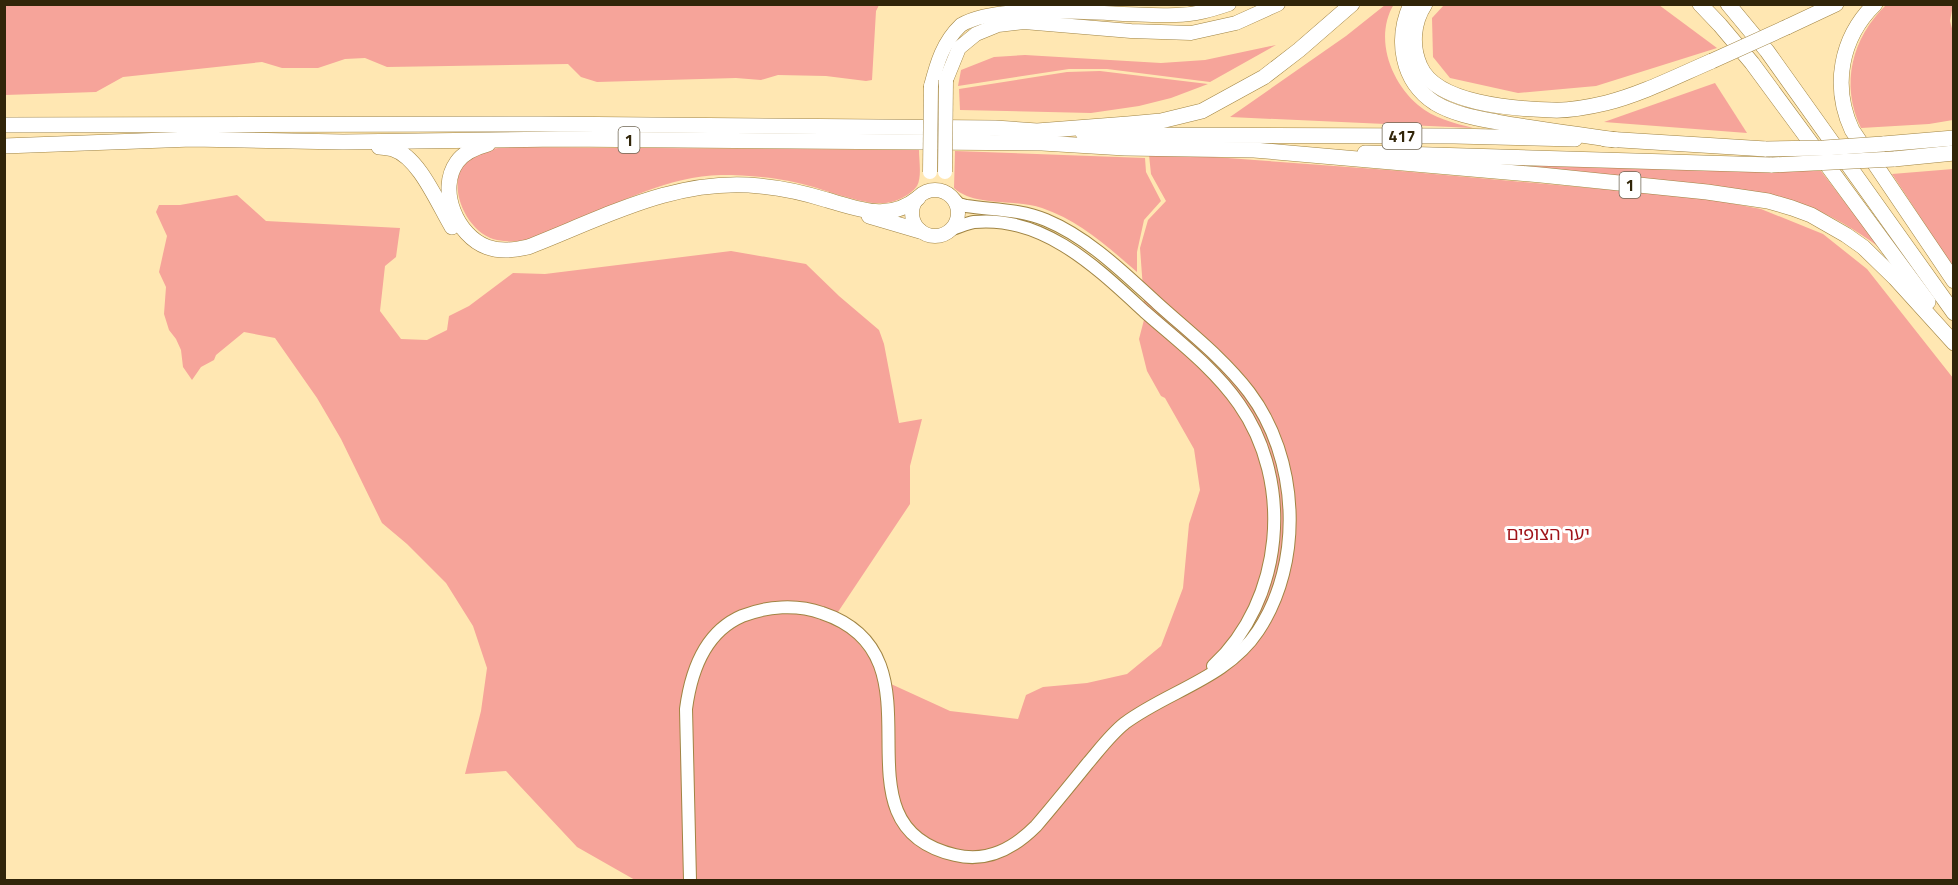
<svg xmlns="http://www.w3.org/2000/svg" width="1958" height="885" font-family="'Titillium Web','Noto Sans Hebrew',sans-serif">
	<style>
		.green { fill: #f6a49a }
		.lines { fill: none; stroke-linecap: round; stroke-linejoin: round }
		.tertiary-casing { stroke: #a08443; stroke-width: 14 }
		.secondary-casing { stroke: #a08443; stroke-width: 15 }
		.primary-casing { stroke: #a08443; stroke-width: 16 }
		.trunk-casing { stroke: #a08443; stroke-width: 16 }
		.tertiary { stroke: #fff; stroke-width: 12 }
		.secondary { stroke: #fff; stroke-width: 14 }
		.primary { stroke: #fff; stroke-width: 15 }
		.trunk { stroke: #fff; stroke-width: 15 }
		.secondary-bridge-casing { stroke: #a08443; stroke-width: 15; stroke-linecap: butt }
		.primary-bridge-casing { stroke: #a08443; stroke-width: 16; stroke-linecap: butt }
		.trunk-bridge-casing { stroke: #a08443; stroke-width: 16; stroke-linecap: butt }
		.secondary-bridge { stroke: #fff; stroke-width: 14 }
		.primary-bridge { stroke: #fff; stroke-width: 15 }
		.trunk-bridge { stroke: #fff; stroke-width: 15 }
		.labels { text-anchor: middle; stroke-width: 6; stroke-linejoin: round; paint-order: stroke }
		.shield { fill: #fff; stroke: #6f6653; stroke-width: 1.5 }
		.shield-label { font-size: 16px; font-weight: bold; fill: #312509 }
		.park-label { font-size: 18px; fill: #9f1218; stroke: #fff }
	</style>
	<rect width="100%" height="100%" fill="#ffe7b2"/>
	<g class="green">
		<polygon points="5,4 879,4 879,5 876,11 872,80 866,81 826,76 778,75 761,80 736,78 597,82 581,77 568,64 387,67 365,58 345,59 318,68 282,68 262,62 123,77 96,92 5,95"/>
		<path d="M1394,4C1374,37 1390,81 1418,105C1433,118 1454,123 1473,128L1230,117L1346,36L1385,5Z"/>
		<polygon points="1444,5 1659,5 1717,48 1596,86 1518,93 1450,78 1433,57 1432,18"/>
		<path d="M1886,5H1953L1950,21L1954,36L1953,120L1929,124L1861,128C1840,84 1852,38 1886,5Z"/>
		<polygon points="1276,45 1210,82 1107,69 1069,69 958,86 961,70 994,57 1025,55 1161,63 1205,60"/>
		<polygon points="1100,71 1208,84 1171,98 1139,106 1091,113 960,110 959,89 1067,72"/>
		<polygon points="1715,83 1747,133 1604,122"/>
		<path d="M510,147L919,150C919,160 922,177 917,186C911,195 896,202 886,203C863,206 822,188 798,183C773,177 746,175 721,175C669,176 621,202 575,221C549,232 525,246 497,240C466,235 441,178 471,157C483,149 496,148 510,147Z"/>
		<path d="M955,151L1145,158L1146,172L1161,201L1144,220L1137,252V272C1108,247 1080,221 1042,208C1017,199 974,207 954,188Z"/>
		<polygon points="1149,155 1186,155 1389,170 1703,198 1761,209 1823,234 1867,269 1953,378 1953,880 635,880 577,847 506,771 465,774 481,711 487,668 473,626 446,583 407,544 382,523 341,439 317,398 275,338 244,332 216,355 214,360 201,367 192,380 183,367 181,350 176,339 169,330 164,314 166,287 159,272 167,236 156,212 159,205 180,205 237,195 266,221 400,228 396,257 385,266 380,311 401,339 427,340 447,330 449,316 469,306 513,273 545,274 731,251 806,264 839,296 879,330 884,344 899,423 922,419 910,466 910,504 836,615 891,684 950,711 1018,719 1026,695 1043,687 1087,683 1127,674 1161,646 1183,588 1189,524 1200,490 1194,449 1165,398 1161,396 1147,371 1139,339 1145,316 1140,248 1148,220 1166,201 1151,174"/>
		<path d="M1414,160L1821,171L1880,248C1855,229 1831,215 1801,204Z"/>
		<polygon points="1953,169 1953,267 1892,174"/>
	</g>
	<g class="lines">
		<g class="tertiary-casing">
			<g id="tertiary">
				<path d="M952,229C959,227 967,223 974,222C1044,215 1098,269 1145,312C1178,341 1214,368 1239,404C1294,482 1284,600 1213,666"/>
				<path d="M690,880L686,709C691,671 705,632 742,616C767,606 797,604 822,613C954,657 823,825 955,855C988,863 1014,848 1036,826C1054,805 1071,784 1088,763C1100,749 1111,734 1125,723C1168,691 1227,678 1258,631C1304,562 1299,458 1249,392C1223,358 1189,332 1158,304C1124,273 1089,238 1046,220C1020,209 993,210 966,206L959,204L952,197"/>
			</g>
		</g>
		<g class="secondary-casing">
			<g id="secondary">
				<polyline points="946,80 959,48 976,34 998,25 1024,22 1131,31 1191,33 1236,23 1278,4"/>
				<path d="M931,86C937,63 943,42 961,25C1002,0 1121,17 1176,15C1195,15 1211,10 1229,4"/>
				<circle cx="935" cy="213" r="23"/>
			</g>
		</g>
		<g class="primary-casing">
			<g id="primary">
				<polyline points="1083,133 1158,135 1454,136 1575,139"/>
				<polyline points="1605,139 1766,149"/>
				<polyline points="1883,144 1954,138"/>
				<polyline points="1365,153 1772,165"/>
				<polyline points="1894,159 1954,153"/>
			</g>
		</g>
		<g class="trunk-casing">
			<g id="trunk">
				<path d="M1411,4C1395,39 1401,81 1435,103C1453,114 1476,118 1497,122C1536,129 1576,134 1616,140"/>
				<path d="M1425,4C1413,22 1411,46 1420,66C1436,104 1515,109 1552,110C1570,111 1589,107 1606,103C1642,94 1677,76 1712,61"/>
				<polyline points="1700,4 1720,25 1752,63 1928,302"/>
				<polyline points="1728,4 1767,51 1954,313"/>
				<path d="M1875,4C1840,38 1832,87 1852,130L1954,281"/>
				<polyline points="1787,27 1836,4"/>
				<polyline points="4,125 540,124 995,128 1037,131 1128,124 1161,121 1202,111 1264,77 1299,50 1352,4"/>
				<path d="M488,144C477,147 464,152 457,162C437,190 457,236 487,247C501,252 514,250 528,247C603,218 676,177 760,186C782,188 805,193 827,200C859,209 889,222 918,198"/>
				<polyline points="4,146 192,139 343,142 560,139 1042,143 1125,148 1254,150 1541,175 1707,192 1768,201 1792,208 1811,215 1846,235 1863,247 1895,278 1954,343"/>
				<path d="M379,147C383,147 388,148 393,149C419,157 438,204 452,227"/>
				<polyline points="869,216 920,231"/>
			</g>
		</g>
		<use href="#tertiary" class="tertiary"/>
		<use href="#secondary" class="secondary"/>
		<use href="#primary" class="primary"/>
		<use href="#trunk" class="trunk"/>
		<g class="secondary-bridge-casing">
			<g id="secondary-bridge">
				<polyline points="930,172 931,86"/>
				<polyline points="945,172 946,80"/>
			</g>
		</g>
		<g class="primary-bridge-casing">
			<g id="primary-bridge">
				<polyline points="1766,149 1824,148 1883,144"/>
				<polyline points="1772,165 1894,159"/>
			</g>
		</g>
		<g class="trunk-bridge-casing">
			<polyline id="trunk-bridge" points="1712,61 1787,27"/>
		</g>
		<use href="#secondary-bridge" class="secondary-bridge"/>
		<use href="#primary-bridge" class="primary-bridge"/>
		<use href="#trunk-bridge" class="trunk-bridge"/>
	</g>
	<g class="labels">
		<g class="shield">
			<rect x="1382.5" y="123" width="39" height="26" rx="4.5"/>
			<rect x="618.5" y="127" width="21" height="26" rx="4.5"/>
			<rect x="1619.5" y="172" width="21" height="26" rx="4.5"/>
		</g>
		<g class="shield-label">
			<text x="1402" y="142">417</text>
			<text x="629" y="146">1</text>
			<text x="1630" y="191">1</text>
		</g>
		<g class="park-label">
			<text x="1548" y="540">יער הצופים</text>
		</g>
	</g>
	<rect width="1958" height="885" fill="none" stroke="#312509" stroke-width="12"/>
</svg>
